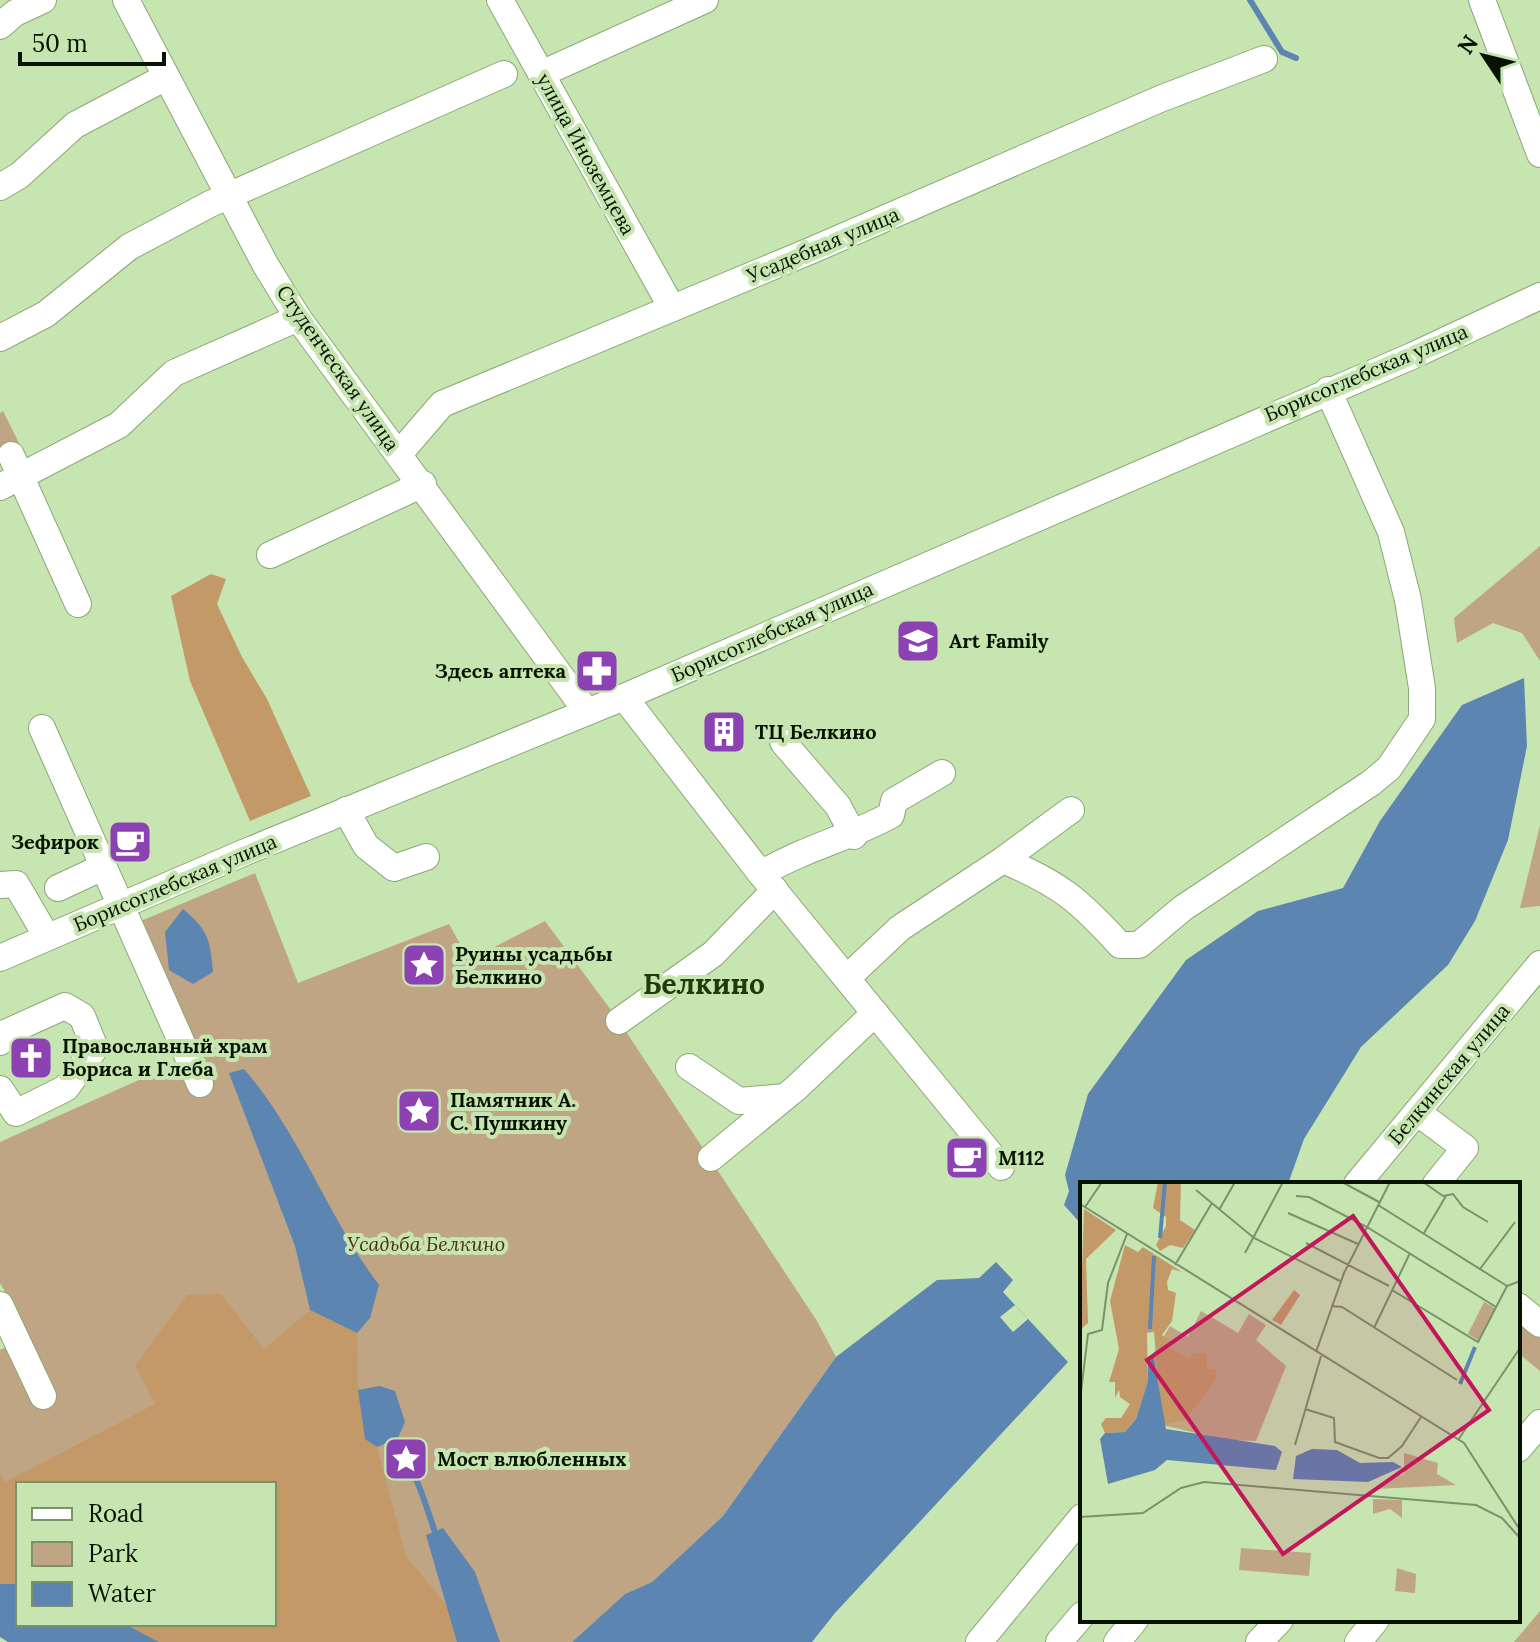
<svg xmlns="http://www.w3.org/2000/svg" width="1540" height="1642" font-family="Lora,serif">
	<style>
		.green { fill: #c0a584 }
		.forest { fill: #c39a67 }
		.water { fill: #5c85b2 }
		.pier { fill: #c7e5b1 }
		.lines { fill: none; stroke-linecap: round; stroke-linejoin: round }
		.stream { stroke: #5c85b2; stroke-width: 6 }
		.minor-casing { stroke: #8ba776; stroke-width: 28 }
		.minor { stroke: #fff; stroke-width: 26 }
		.labels { text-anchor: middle; stroke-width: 8; stroke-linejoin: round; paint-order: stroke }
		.street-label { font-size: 20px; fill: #091302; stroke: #c7e5b1 }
		.poi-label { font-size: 20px; font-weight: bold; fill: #091302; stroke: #c7e5b1; text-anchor: start }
		.park-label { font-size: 20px; font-style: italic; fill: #4e3207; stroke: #c7e5b1 }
		.district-label { font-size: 28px; font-weight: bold; fill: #22390a; stroke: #c7e5b1 }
		.inset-river { fill: none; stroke: #5c85b2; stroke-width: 4 }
		.inset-road { fill: none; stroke: #7b916b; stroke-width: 2 }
		.view { fill: #c2185b; fill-opacity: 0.15; stroke: #c2185b; stroke-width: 4 }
		.inset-edge { fill: none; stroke: #091302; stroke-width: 4 }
	</style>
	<rect width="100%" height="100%" fill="#c7e5b1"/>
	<g class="green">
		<polygon points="3,411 20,445 0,455 0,413"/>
		<polygon points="1540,546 1540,661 1522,633 1493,623 1457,643 1454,618"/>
		<polygon points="1540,825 1540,906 1520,908"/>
		<polygon points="255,873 298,983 449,924 469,960 545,921 619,1021 817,1321 836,1357 723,1516 652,1582 625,1594 572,1642 159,1642 125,1624 274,1624 274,1484 18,1484 0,1584 0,1350 30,1336 0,1283 0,1142 197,1054 136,923"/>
		<polygon points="1518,1320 1540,1338 1540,1371 1518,1353"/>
		<polygon points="1540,1611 1540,1642 1514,1642"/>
	</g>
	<g class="forest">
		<polygon points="211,574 226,579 217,604 242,657 267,699 311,796 250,821 190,681 171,596"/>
		<polygon points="221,1294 264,1349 310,1310 357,1333 358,1390 365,1438 377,1447 406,1556 449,1608 457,1642 159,1642 125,1624 274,1624 274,1484 18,1484 18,1584 0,1584 0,1474 5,1482 155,1404 135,1365 187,1295"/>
	</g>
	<g class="water">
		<polygon points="1524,678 1527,746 1508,840 1475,921 1448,965 1361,1047 1304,1139 1288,1184 1082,1184 1082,1225 1064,1205 1069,1191 1065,1175 1088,1094 1186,960 1258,911 1343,888 1380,821 1462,705"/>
		<path d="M183,909C208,930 210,939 213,972L193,984L169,970L165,932Z"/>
		<path d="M244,1069C301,1135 327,1216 379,1285L370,1318L357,1333L310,1310L295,1246L229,1073Z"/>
		<polygon points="996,1262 1013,1280 1003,1292 1068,1362 835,1613 812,1642 572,1642 625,1594 652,1582 723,1516 836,1357 937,1280 979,1278"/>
		<polygon points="380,1386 395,1391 405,1422 398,1438 377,1447 365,1439 358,1390"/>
		<polygon points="443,1528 475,1572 500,1642 457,1642 426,1535"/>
		<polygon points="0,1584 18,1584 18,1624 125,1624 159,1642 8,1642 0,1637"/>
	</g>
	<polygon class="pier" points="1015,1305 1028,1319 1013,1332 1000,1317"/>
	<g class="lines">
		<g class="stream">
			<polyline points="1250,0 1282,52 1296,58"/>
			<path d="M390,1441C416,1466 423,1498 435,1532"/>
		</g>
		<g class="minor-casing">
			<g id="minor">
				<polyline points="126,0 265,264 298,318 587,712"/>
				<polyline points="500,0 672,308"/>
				<polyline points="1482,0 1540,154"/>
				<polyline points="0,26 15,13 43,0"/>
				<polyline points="541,74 705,0"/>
				<polyline points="0,187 20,175 75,125 166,77"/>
				<polyline points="0,338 46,314 129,247 210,204 504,74"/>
				<polyline points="399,454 442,404 810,251 1160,99 1264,59"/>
				<polyline points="11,455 78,604"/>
				<polyline points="0,487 119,425 174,373 298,318"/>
				<polyline points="270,555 423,484"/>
				<polyline points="624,697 761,874 1001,1167"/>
				<polyline points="42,728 200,1084"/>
				<polyline points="783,742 838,806 854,836"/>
				<polyline points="346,810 366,846 394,868 426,857"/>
				<polyline points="1003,860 1071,810"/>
				<path d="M761,874C802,849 849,838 891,815L894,801L942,773"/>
				<polyline points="0,885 16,884 47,937"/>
				<polyline points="58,888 103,867"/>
				<polyline points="0,958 243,853 624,697 1412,356 1540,296"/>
				<path d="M847,978L900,928L1003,860C1060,884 1079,900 1120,945H1139L1183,908L1371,783L1389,768L1422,719V688L1408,600L1391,532L1328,390"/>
				<polyline points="619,1021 713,954 775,890"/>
				<polyline points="0,1042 5,1033 65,1006 82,1016 95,1048 66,1088 16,1113 0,1089"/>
				<polyline points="689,1067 739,1101 785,1097"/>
				<polyline points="1417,1112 1465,1148 1436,1184"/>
				<polyline points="711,1158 796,1088 875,1013"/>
				<polyline points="1357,1184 1540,964"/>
				<polyline points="0,1305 43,1396"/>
				<polyline points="1518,1306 1540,1324"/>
				<polyline points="1518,1449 1540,1423"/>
				<polyline points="979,1642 1082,1517"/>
				<polyline points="1059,1642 1082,1615"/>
				<polyline points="1117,1642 1135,1620"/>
				<polyline points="1259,1642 1280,1620"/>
				<polyline points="1358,1642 1376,1620"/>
			</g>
		</g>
		<use href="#minor" class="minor"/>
	</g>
	<defs>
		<g id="school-square" transform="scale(2.3)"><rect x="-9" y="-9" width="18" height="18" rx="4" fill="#8d42b4" stroke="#c7e5b1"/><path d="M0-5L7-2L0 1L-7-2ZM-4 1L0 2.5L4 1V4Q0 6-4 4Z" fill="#fff"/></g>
		<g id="pharmacy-square" transform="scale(2.3)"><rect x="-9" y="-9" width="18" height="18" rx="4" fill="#8d42b4" stroke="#c7e5b1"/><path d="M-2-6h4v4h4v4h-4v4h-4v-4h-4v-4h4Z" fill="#fff"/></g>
		<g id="building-square" transform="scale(2.3)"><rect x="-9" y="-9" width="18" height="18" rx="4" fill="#8d42b4" stroke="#c7e5b1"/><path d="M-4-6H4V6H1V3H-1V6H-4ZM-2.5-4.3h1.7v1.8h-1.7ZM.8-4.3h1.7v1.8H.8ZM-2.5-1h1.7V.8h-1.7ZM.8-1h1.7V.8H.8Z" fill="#fff"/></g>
		<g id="cafe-square" transform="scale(2.3)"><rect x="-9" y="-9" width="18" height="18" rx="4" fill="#8d42b4" stroke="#c7e5b1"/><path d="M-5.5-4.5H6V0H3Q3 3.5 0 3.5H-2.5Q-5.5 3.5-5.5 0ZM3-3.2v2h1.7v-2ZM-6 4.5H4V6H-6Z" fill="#fff"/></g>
		<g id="sight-square" transform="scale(2.3)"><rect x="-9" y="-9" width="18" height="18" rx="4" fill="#8d42b4" stroke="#c7e5b1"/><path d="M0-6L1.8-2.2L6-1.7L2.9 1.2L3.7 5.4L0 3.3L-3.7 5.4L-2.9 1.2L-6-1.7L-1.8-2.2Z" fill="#fff"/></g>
		<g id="church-square" transform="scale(2.3)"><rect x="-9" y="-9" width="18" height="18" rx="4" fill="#8d42b4" stroke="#c7e5b1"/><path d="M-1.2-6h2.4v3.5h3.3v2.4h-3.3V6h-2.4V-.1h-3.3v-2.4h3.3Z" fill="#fff"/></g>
	</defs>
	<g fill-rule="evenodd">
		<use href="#school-square" x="918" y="641"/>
		<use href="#pharmacy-square" x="597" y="671"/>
		<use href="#building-square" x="724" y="732"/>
		<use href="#cafe-square" x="130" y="842"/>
		<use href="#sight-square" x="424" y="965"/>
		<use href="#church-square" x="31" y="1058"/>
		<use href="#sight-square" x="419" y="1111"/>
		<use href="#cafe-square" x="967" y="1158"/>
		<use href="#sight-square" x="406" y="1459"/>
	</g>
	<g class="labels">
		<g class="street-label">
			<text transform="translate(586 154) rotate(61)" y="7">улица Иноземцева</text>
			<text transform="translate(823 245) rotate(-23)" y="7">Усадебная улица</text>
			<text transform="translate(338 368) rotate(55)" y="7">Студенческая улица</text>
			<text transform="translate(1366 373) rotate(-23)" y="7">Борисоглебская улица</text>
			<text transform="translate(772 632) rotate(-24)" y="7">Борисоглебская улица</text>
			<text transform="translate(175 883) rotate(-23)" y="7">Борисоглебская улица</text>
			<text transform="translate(1449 1074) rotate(-50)" y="7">Белкинская улица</text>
		</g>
		<g class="poi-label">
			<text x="949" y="648">Art Family</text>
			<text x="566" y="678" text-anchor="end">Здесь аптека</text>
			<text x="755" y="739">ТЦ Белкино</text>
			<text x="99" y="849" text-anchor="end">Зефирок</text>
			<text x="455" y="961">Руины усадьбы<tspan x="455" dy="23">Белкино</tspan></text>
			<text x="62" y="1053">Православный храм<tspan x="62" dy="23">Бориса и Глеба</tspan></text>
			<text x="450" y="1107">Памятник А.<tspan x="450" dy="23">С. Пушкину</tspan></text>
			<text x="998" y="1165">М112</text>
			<text x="437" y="1466">Мост влюбленных</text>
		</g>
		<g class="park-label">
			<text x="426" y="1251">Усадьба Белкино</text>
		</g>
		<g class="district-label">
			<text x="704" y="994">Белкино</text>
		</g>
	</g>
	<g transform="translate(1080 1182)">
		<rect width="440" height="440" fill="#c7e5b1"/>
		<path d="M404,120L415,126L398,158L388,152ZM121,129L158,151L169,132L186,143L176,158L206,184L176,259L146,258L82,243L73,172L90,144L108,155ZM324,271L358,281L357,292L376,303L295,307L324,291ZM293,317L322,318V336L310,327L293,332ZM161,366L231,371L229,394L159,388ZM317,386L336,392L335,411L315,409Z" fill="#c0a584"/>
		<path d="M78,0H101L100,38L115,48L103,66L90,63L80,69L76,63L86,44V35L73,26ZM4,27L36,48L6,77L8,141L0,148ZM45,63L58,70L63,65L102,90L92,87L87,100L88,108L96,111L92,139L82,153L91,159L88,165L110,177L114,171H127V186L136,188L137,196L105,238L82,243L74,150L67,151L68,199L56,237L45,250L25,251L21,242L26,236H41L50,222L40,215L39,208L35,216V200H29L39,167L30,119ZM214,108L220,113L201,143L192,138Z" fill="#c39a67"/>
		<path d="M73,172L86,247L195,264L202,270L196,288L87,278L75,288L28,302L20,257L25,251L45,250L56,237L68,199V177ZM232,267L257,268L280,281L313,280L322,285L288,300L213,297L216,274Z" fill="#5c85b2"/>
		<path class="inset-river" d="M80,56L85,0M70,147L74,74M380,202L395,165"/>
		<path class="inset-road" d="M262,0L299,20M343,0L363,14L373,12L383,25L408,40M116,8L174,56L260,99M216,14L229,15L287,45L416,125M0,22L384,261L440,348M298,23L427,104M5,25L22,0M139,28L155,0M208,31L278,62M344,51L366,14M226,61L309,104M165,71L203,0M95,83L132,21M400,87L435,40M312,108L398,160L427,104L440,99M251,124L262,125L377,198M294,146L330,71M236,170L264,91L310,0M0,218L8,152L22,148L28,101L47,52M225,227L254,236L255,260L299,276H308L322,264L341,235M378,258L440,166M215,263L241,174M0,335L63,331L101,306L124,300L396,323L422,336L440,356"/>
		<path class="view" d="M273,34L409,228L203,372L67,178Z"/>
		<rect width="440" height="440" class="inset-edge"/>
	</g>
	<rect x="16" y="1482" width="260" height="144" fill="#c7e5b1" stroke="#7b916b" stroke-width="2"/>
	<rect x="32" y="1508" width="40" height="12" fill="#ffffff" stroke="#7b916b" stroke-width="2"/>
	<text x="88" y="1522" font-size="24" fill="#091302">Road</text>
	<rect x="32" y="1542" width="40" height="24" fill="#c0a584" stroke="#7b916b" stroke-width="2"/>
	<text x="88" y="1562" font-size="24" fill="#091302">Park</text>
	<rect x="32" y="1582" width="40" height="24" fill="#5c85b2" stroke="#7b916b" stroke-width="2"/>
	<text x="88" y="1602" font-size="24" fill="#091302">Water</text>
	<g transform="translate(1484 56) rotate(305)" stroke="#c7e5b1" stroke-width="6" paint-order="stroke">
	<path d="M0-6L14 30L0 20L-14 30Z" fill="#091302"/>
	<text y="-12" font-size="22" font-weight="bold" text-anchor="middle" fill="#091302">N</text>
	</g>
	<path d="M20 52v12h144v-12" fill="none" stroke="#091302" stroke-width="4"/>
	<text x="32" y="52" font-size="24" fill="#091302" stroke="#c7e5b1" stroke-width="6" paint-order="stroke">50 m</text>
</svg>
